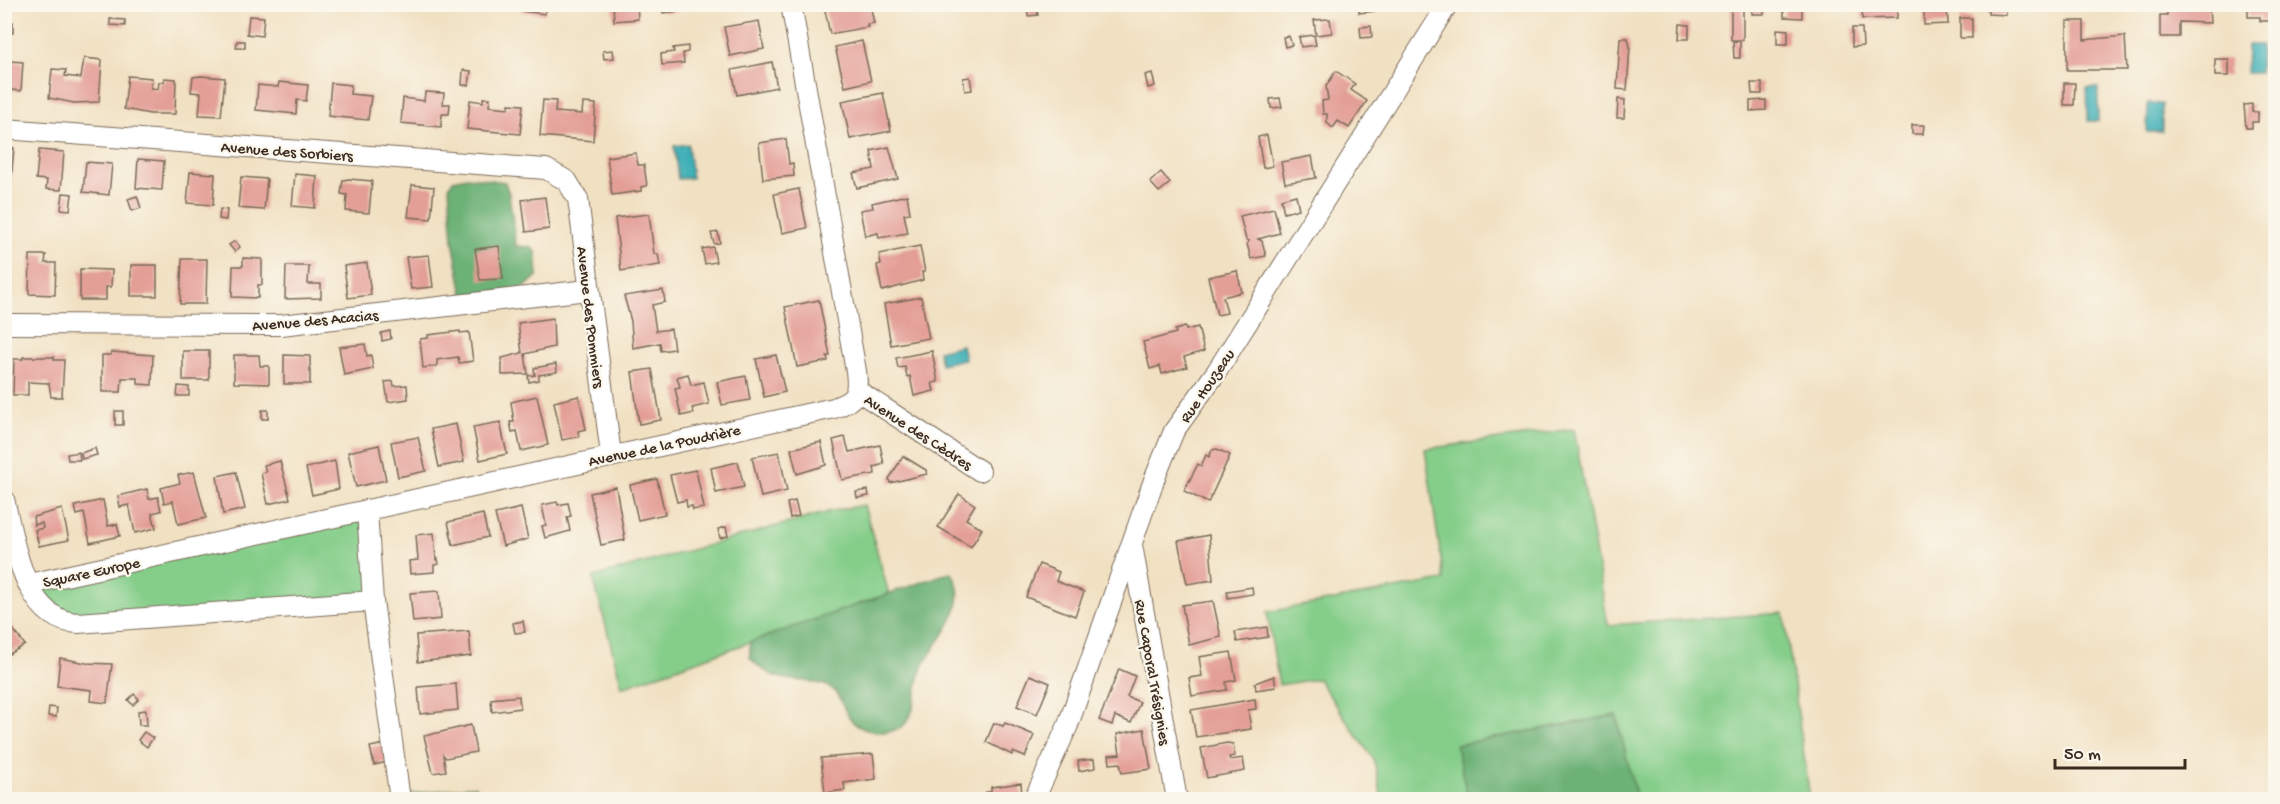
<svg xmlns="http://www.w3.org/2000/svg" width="2280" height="804" font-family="'Gochi Hand',sans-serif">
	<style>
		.green { fill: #85ce8a; stroke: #607c54; stroke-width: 1.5 }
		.forest { fill: #6cb176; stroke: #546e4a; stroke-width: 1.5 }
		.water { fill: #3eafb6; stroke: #3c6c6a; stroke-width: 1.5 }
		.building { fill: #e39e96 }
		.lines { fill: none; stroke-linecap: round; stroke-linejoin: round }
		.minor-casing { stroke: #7b6a58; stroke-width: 22 }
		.minor { stroke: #fff; stroke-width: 20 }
		.labels { text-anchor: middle; stroke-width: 4.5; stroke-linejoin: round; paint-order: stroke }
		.street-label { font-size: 16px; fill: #3b2a1e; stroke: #fbf7ec }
	</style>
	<rect width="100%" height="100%" fill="#fbf7ec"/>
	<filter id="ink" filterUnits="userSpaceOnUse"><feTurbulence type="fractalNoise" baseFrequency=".0167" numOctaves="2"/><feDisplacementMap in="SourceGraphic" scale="12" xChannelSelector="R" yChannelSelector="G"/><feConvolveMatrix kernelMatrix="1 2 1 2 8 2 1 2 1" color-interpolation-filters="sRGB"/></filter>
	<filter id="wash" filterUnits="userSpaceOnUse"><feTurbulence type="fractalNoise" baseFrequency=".008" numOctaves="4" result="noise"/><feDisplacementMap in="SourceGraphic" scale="24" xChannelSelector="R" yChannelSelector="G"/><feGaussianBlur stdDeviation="1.35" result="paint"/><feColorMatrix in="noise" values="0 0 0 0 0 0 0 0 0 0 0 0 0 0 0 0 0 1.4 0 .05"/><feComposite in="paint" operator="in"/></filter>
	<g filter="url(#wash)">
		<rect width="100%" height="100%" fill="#f1e1c3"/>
		<g class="green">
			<polygon points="1574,429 1608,625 1784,613 1810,799 1637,799 1615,715 1456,745 1468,799 1382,799 1374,760 1318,679 1279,685 1267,612 1444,580 1425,449"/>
			<polygon points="864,505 889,594 622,687 593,577 832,511"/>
			<polygon points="367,510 373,601 78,623 37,598 46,580"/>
		</g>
		<g class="forest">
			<polygon points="467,177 505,182 509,194 516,246 530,247 536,252 538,275 522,290 463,295 453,241 449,187 453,180"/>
			<path d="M951,572C976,608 933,641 921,671C912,695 921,733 880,732C836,730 850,693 825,685C792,675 779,688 750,658V642Z"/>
			<polygon points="1616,715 1637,799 1468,799 1456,745"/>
			<polygon points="475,786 481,799 410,799 412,794"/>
		</g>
		<g class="water">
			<polygon points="2247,45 2261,45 2260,73 2246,73"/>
			<polygon points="2087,88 2098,88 2098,121 2088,121"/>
			<polygon points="2148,103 2162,104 2162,132 2147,132"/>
			<polygon points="688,144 692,178 678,179 674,146"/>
			<polygon points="962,345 965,359 941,364 938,351"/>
		</g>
		<g id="blocks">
			<g class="building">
				<polygon points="6,4 11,4 10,18 5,18"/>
				<polygon points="522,4 546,4 545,14 521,11"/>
				<polygon points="613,4 637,4 638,19 614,21"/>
				<polygon points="661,4 686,4 686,6 678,7 679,11 663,13"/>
				<polygon points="833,4 870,4 874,23 867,24 868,27 830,34 824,6"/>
				<polygon points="1036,4 1038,15 1028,16 1027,6"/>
				<polygon points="1374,4 1375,11 1359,13 1359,5"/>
				<rect x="1731" y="4" width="12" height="36"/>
				<polygon points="1752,4 1765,4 1764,14 1752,14"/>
				<polygon points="1863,4 1897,4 1897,18 1862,19"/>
				<polygon points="1924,4 1947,4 1948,24 1924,25"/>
				<polygon points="1971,4 2030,4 2030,8 2006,8 2006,15 1988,14 1988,8 1971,8"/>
				<polygon points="2167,4 2209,4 2210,23 2179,22 2179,37 2160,37 2160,15 2167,15"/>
				<polygon points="2248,4 2276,4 2276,21 2260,21 2260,17 2248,17"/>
				<polygon points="1784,5 1827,5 1827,7 1802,7 1802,18 1784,17"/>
				<polygon points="249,16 264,17 262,36 247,34"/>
				<rect x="1960" y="18" width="12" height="20"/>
				<polygon points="110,19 125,20 125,26 110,25"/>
				<polygon points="1330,19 1332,33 1316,35 1314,20"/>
				<polygon points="5,21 13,22 13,33 4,32"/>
				<polygon points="759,21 764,49 730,56 724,27"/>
				<polygon points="2067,21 2084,21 2084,40 2125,36 2127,70 2067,70"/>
				<polygon points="1680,24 1689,25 1689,39 1679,39"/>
				<polygon points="1371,26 1372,37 1361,38 1360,27"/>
				<polygon points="1852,28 1862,28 1863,46 1852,47"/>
				<polygon points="1777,29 1788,30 1788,44 1777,44"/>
				<polygon points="1314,35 1316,45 1301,47 1299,37"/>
				<polygon points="1289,36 1292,45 1285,47 1283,37"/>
				<polygon points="1620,38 1628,38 1630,46 1627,90 1617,89"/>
				<polygon points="237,41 245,41 245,48 236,48"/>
				<polygon points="862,41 871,81 845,87 835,47"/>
				<polygon points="1740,41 1740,58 1734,58 1733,42"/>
				<polygon points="688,46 688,52 683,53 684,63 662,65 661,54 674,52 673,48"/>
				<polygon points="613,50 614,58 604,59 603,51"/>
				<polygon points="84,58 102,60 99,102 74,103 49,98 52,69 66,70 65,76 81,78"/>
				<rect x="2215" y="59" width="14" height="17"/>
				<polygon points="10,61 23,62 21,91 12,90 11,93 4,92 4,67 10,67"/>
				<polygon points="772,62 777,87 737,95 732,70"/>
				<polygon points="463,70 471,71 469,85 462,85"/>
				<polygon points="1336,71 1355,84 1351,90 1367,101 1349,128 1338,121 1333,128 1327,123 1327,114 1323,114 1322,101 1328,100 1326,86"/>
				<polygon points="1152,73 1155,86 1148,88 1145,75"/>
				<polygon points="128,76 152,78 151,88 158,89 159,82 164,82 164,78 176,79 175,114 150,114 124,109"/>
				<polygon points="201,76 225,78 221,116 199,115 201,93 191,92 193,77"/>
				<polygon points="970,77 972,90 965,91 963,78"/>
				<polygon points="279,82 308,85 306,101 297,100 296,114 256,110 258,85 278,87"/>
				<polygon points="331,83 351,85 350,94 371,96 368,120 328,116"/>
				<polygon points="1751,83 1762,83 1762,94 1752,94"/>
				<polygon points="2064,83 2075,83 2074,105 2064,105"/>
				<polygon points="425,92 444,93 443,104 450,104 449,114 442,114 441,127 401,123 403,98 424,101"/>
				<polygon points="883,93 891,131 850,139 842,101"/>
				<polygon points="483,98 490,98 489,106 509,108 509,104 523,105 520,134 467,129 470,100 483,102"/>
				<polygon points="1280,98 1282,107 1271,108 1270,99"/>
				<polygon points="1618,99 1625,100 1624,118 1617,118"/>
				<polygon points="543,100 556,101 555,112 582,114 583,103 596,104 593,141 540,136"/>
				<polygon points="1766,100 1766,110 1750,111 1750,101"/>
				<polygon points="2252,104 2252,112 2258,112 2258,122 2252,122 2252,128 2246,128 2244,105"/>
				<polygon points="1912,125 1924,125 1923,134 1912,134"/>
				<polygon points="1267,135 1273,166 1263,168 1258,137"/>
				<polygon points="786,139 789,164 793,163 794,176 763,179 759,143"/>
				<polygon points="889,147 898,179 857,188 853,173 874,169 871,151"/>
				<polygon points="4,148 14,148 11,181 4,180"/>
				<polygon points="39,150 64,152 61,190 46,189 47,180 36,179"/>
				<polygon points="636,153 638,165 644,165 647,186 641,187 641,191 612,195 607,157"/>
				<polygon points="1312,156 1316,178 1285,183 1281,162"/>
				<polygon points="138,159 164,161 162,190 136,188"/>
				<polygon points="86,162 112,164 109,195 83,192"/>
				<polygon points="190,172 215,174 213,205 187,203"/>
				<polygon points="1161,172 1170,183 1159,192 1150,182"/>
				<polygon points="295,174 317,176 315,208 292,206"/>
				<polygon points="241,177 267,179 264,210 238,208"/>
				<polygon points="349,179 372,181 369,213 346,211 347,195 341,194 343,180"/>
				<polygon points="412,185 434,187 431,219 408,217"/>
				<polygon points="799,189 807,228 782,233 774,194"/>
				<polygon points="63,193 72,194 70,210 61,209"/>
				<polygon points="907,195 910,213 904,214 908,233 879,238 878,233 865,236 860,210 873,208 872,203"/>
				<polygon points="1296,195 1299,209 1284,213 1281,199"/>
				<polygon points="137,196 141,208 132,211 128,199"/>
				<polygon points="545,197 549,229 526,232 522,200"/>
				<polygon points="1274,208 1280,233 1258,239 1262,241 1266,256 1251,259 1247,244 1249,241 1246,240 1240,216"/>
				<polygon points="220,209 227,210 226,220 219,219"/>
				<polygon points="649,214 654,254 658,254 660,265 621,271 615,218"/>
				<polygon points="718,232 720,243 714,244 711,233"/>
				<polygon points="235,241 240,247 235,252 229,245"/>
				<polygon points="4,245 11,246 11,294 4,294"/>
				<polygon points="499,246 503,279 480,280 475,249"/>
				<polygon points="920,246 925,272 922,272 923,280 882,291 877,265 881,264 879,254"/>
				<polygon points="713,247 716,262 705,264 702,249"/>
				<polygon points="30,255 46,255 45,263 56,263 55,295 29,294"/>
				<polygon points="429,255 433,287 411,289 406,257"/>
				<polygon points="243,258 262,259 262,285 258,285 258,298 232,297 233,266 243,266"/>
				<polygon points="182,259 207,259 206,304 180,304"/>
				<polygon points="367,263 371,295 348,298 344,266"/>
				<rect x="131" y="265" width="26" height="31"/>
				<polygon points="286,266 309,266 308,284 321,284 321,298 285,299"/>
				<polygon points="80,269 112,270 111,287 106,287 106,300 80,300"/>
				<polygon points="1237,271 1242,292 1223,297 1227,313 1217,315 1208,277"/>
				<polygon points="663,290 665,302 652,305 656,331 671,329 674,349 661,351 660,343 633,348 631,321 624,296"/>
				<polygon points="921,297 929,338 891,345 884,304"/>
				<polygon points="819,300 830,356 827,356 828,361 797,367 785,307"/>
				<polygon points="553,318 554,347 525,354 528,374 502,375 502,358 522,353 518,323"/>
				<polygon points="1185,327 1186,330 1198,327 1204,351 1184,357 1187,367 1162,374 1160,366 1150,369 1143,342 1176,333 1175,330"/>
				<polygon points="390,331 391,339 382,341 381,333"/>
				<polygon points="460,331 460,333 469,332 473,361 459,363 458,357 437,360 437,366 423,368 420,339 428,338 428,335"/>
				<polygon points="365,344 367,356 371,355 373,369 344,375 339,347"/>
				<rect x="183" y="351" width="26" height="29"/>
				<polygon points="932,351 938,382 932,383 934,391 914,396 910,376 907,377 905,367 898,368 896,358"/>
				<polygon points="111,352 153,355 152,385 138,384 138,378 122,378 121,392 102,392 102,355 111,355"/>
				<polygon points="234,355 259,355 260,366 269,366 269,384 234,383"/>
				<polygon points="284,355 310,356 310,384 284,384"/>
				<polygon points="776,355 785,392 764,397 756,359"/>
				<polygon points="23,357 54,357 54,360 64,360 62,397 51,397 49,383 28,382 28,395 13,395 14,359 23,359"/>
				<polygon points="556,364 557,372 539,375 539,380 529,382 528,376 535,375 534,368"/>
				<polygon points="652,369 661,420 639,424 632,372"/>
				<polygon points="688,374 691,385 704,382 709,404 692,408 694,413 681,416 675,388 680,387 677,377"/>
				<polygon points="746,376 750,400 722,405 717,382"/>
				<polygon points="393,381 394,386 407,385 408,399 388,402 385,382"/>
				<polygon points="178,386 189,387 189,396 177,396"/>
				<polygon points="537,396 548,445 521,451 517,431 512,432 510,422 514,422 511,402"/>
				<polygon points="579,396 586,429 578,431 579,437 562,440 554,402"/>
				<rect x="262" y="410" width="6" height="9"/>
				<rect x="115" y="411" width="8" height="14"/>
				<polygon points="500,422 507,454 480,460 473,427"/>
				<polygon points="456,424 464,462 439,467 431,429"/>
				<polygon points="418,437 426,471 398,477 391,442"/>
				<polygon points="845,437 849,452 880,445 884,464 874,467 875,474 842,480 833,440"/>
				<polygon points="821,442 826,465 797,474 791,449"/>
				<polygon points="379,445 386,480 356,487 348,452"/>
				<polygon points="95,448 97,455 82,459 81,453"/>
				<polygon points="1217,449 1230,455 1208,503 1184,491 1198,464 1201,466 1206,455 1209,457 1212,450"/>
				<polygon points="79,452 80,460 68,460 67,454"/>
				<polygon points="779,452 787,491 761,497 752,457"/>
				<polygon points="903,456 926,470 927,474 890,483 889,479"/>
				<polygon points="280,461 290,499 268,504 261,473 266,472 264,465"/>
				<polygon points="335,461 339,489 312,495 306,468"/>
				<polygon points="738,462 744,487 716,493 711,468"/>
				<polygon points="696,470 704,508 693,510 692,506 687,507 686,500 677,502 670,475"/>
				<polygon points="194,472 206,518 178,524 173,501 164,503 161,488 180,483 178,475"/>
				<polygon points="236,472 245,509 223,514 217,476"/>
				<polygon points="657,479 665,514 638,520 630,485"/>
				<polygon points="616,487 625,540 601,545 590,493"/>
				<polygon points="147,489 149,499 158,497 161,511 152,513 156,528 135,533 129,505 120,507 118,496"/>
				<polygon points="868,490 869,496 857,498 856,492"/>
				<polygon points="959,494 975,505 966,519 982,529 971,547 938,527"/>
				<polygon points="103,500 108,526 117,524 120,536 90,543 84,513 77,515 75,506"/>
				<polygon points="795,501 799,516 790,518 787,503"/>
				<polygon points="557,502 558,505 568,503 571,516 567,517 570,531 545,538 542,526 546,525 542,505"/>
				<polygon points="521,508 528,539 503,546 495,514"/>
				<polygon points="62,509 69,540 39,546 35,530 43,528 42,523 34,525 33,517"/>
				<polygon points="483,514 488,537 453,545 448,522"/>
				<polygon points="726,527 728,536 720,538 718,529"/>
				<polygon points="434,533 436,560 438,559 439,564 434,565 434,572 410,574 409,561 418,560 416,535"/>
				<polygon points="1209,535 1213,580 1187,584 1178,541"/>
				<polygon points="1039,564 1059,572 1056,581 1084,592 1075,616 1026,597"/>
				<polygon points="1252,587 1253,594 1228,598 1227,591"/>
				<polygon points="439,591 441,619 413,622 410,593"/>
				<polygon points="1213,601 1221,637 1189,645 1182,605"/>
				<polygon points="4,610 13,629 25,645 4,657"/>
				<polygon points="523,621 525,632 515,633 513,623"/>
				<polygon points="1267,627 1268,637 1237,642 1235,632"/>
				<polygon points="469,631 471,656 418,662 416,635"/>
				<polygon points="1231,652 1236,680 1226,682 1227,690 1192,696 1189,678 1202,676 1199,657"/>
				<polygon points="60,658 86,663 112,664 107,703 91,701 92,690 57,686"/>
				<polygon points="1119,669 1135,676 1127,697 1140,702 1131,723 1115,716 1112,725 1099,720"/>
				<polygon points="1030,675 1050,683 1037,714 1017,706"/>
				<polygon points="1274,676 1276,687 1256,690 1255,683"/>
				<polygon points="456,684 458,710 420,714 418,687"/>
				<polygon points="134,694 139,699 133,705 128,700"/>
				<polygon points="519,696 520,708 492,712 491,699"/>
				<polygon points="1255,699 1256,709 1248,710 1251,729 1196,737 1191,710"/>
				<polygon points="49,707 57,708 56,717 48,716"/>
				<polygon points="146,710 147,725 139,725 138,711"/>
				<polygon points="994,723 1003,726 1005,723 1034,735 1025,757 1013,752 1012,755 986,742"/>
				<polygon points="471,725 476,752 446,758 443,755 446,771 433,773 424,736"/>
				<polygon points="1144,729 1151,769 1122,773 1120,763 1110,764 1109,755 1120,754 1117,734"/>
				<polygon points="144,732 153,738 147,747 138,740"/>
				<polygon points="1227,743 1233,744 1235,756 1229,757 1230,760 1243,758 1245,771 1207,778 1201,748"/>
				<polygon points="385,744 388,762 374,765 370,747"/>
				<polygon points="873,754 876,779 844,783 845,790 825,793 821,758"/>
				<polygon points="1094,759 1095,768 1079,771 1078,761"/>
				<polygon points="1021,783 1022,797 974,800 987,796 986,792 991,792 991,787"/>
			</g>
		</g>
	</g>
	<g filter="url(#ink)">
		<use href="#blocks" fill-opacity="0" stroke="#7b6a58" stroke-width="1.5"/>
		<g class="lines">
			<g class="minor-casing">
				<g id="minor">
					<polyline points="4,129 546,169 567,181 578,199 611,455"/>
					<polyline points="4,324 281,325 588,290"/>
					<polyline points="858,391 980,471"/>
					<path d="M4,499C14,540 24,622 78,623L373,601"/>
					<polyline points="367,510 373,601 400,800"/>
					<polyline points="1132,545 1177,800"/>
					<path d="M29,584L834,408C856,400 859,394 856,371L791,4"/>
					<polyline points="1034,800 1068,725 1154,480 1174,431 1217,371 1448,4"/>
				</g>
			</g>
			<use href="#minor" class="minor"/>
		</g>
	</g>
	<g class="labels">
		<g class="street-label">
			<text transform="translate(287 150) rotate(4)" y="6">Avenue des Sorbiers</text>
			<text transform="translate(592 317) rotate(83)" y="6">Avenue des Pommiers</text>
			<text transform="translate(315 319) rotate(-5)" y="6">Avenue des Acacias</text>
			<text transform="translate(1206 385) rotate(-56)" y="6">Rue Houzeau</text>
			<text transform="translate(919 431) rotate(33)" y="6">Avenue des Cèdres</text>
			<text transform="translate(664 444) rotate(-12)" y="6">Avenue de la Poudrière</text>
			<text transform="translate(91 571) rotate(-12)" y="6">Square Europe</text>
			<text transform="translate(1154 672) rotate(80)" y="6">Rue Caporal Trésignies</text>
		</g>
	</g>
	<rect width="2280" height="804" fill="none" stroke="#fbf7ec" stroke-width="24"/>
	<path d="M2055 759v9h130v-9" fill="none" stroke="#3b2a1e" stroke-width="3"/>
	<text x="2064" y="759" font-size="18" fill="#3b2a1e" stroke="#fbf7ec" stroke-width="4.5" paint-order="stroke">50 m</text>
</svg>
